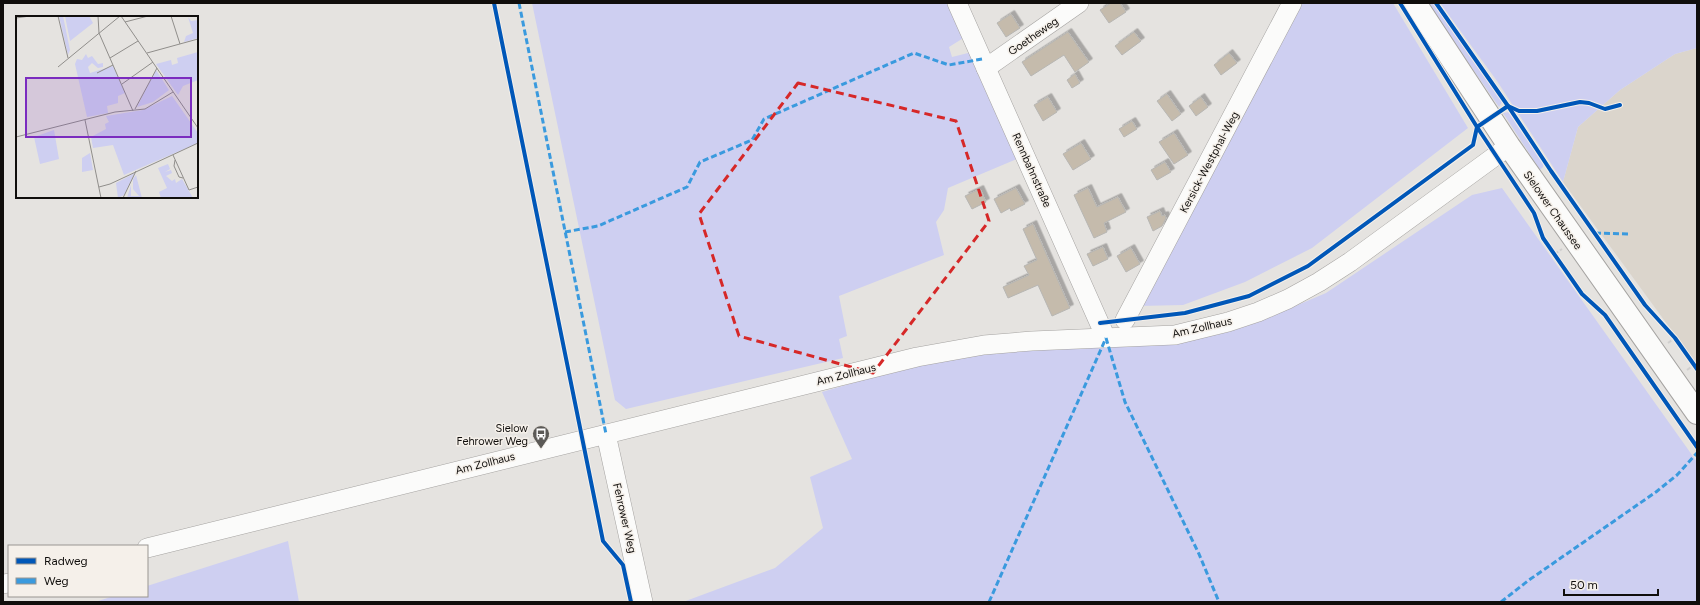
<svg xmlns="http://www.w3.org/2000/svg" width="1700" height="605" font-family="Figtree,sans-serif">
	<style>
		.built { fill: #dbd5cc }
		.green { fill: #cecff1 }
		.building { fill: #c5bbac; stroke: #b7b6b3; filter: url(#shadow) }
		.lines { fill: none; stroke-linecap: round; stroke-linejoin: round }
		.minor-casing { stroke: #a5a3a1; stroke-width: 20 }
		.major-casing { stroke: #a5a3a1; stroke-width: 24 }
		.path { stroke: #d0cfce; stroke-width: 2; stroke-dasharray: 4 2; stroke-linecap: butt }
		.minor { stroke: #fbfbfa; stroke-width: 19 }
		.major { stroke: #fbfbfa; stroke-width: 22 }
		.quiet { stroke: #3a9ade; stroke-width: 3; stroke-dasharray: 6 3; stroke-linecap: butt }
		.cycleway-casing { stroke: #f5f0ea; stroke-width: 6 }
		.cycleway { stroke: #0057b8; stroke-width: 4 }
		.marked { fill: none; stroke: #d62828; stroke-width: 3; stroke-dasharray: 8 5; stroke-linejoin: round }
		.labels { text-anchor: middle; stroke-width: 3; stroke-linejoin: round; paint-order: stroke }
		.street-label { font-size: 11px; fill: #100e0c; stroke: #f5f0ea }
		.poi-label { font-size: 11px; fill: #100e0c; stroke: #f5f0ea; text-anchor: end }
		.inset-road { fill: none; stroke: #908e8b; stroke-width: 1 }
		.view { fill: #7b2cbf; fill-opacity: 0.15; stroke: #7b2cbf; stroke-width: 2 }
		.inset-edge { fill: none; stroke: #100e0c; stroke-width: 2 }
	</style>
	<defs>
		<filter id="shadow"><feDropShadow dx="3.5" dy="-3.5" stdDeviation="0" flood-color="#0004"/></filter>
	</defs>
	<rect width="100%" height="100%" fill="#e5e3e0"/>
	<polygon class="built" points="1697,48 1697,365 1563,182 1578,127 1620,90 1675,54"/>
	<g class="green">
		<polygon points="532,3 949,3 965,37 949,47 952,57 972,52 1019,158 948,188 944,210 936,222 944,255 839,296 847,336 839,339 843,358 626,409 615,400"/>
		<polygon points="1297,3 1393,3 1468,128 1312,248 1245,282 1183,305 1139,306"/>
		<polygon points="1427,3 1433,3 1501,98 1502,102 1499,107"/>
		<polygon points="1440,3 1697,3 1697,48 1675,54 1620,90 1578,127 1563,182 1497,81"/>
		<polygon points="1510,112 1544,162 1543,167 1540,170 1503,113"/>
		<polygon points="1502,188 1697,462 1697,602 683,602 775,568 823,528 810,477 852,459 822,392 929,361 1267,318 1326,293 1472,195"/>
		<polygon points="288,541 299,602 95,602 114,596 147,596 147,586"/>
	</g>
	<g class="building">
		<polygon points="1111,3 1120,3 1126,12 1109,23 1100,10"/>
		<polygon points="1011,14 1020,28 1006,37 997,23"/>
		<polygon points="1068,32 1089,62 1075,72 1064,55 1031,76 1022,62"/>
		<polygon points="1134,32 1141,41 1122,55 1115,46"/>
		<polygon points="1229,53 1237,63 1221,75 1214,65"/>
		<polygon points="1075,74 1080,83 1072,88 1067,80"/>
		<polygon points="1167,94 1181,114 1172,121 1157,101"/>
		<polygon points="1048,97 1057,112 1043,121 1034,105"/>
		<polygon points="1201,97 1208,107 1196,116 1189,106"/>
		<polygon points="1132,121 1137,129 1124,137 1119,129"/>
		<polygon points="1174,133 1188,155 1174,164 1159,142"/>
		<polygon points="1081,143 1091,159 1073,170 1063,154"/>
		<polygon points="1165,162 1171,172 1157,180 1151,170"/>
		<polygon points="1016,188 1025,204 1011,211 1010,208 1001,213 994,199"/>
		<polygon points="1088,188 1097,207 1118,197 1126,212 1104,223 1107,232 1094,238 1074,195"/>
		<polygon points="980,189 986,202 972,209 965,196"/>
		<polygon points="1160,211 1162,216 1165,215 1166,218 1162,226 1153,231 1147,217"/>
		<polygon points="1033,224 1070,308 1052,316 1038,285 1008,298 1003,287 1029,275 1024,266 1037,260 1023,229"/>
		<polygon points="1103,247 1108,259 1093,266 1087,254"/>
		<polygon points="1131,248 1140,264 1126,272 1117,256"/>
	</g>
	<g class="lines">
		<g class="minor-casing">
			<g id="minor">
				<polyline points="957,3 1106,338"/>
				<polyline points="986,68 1079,3"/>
				<polyline points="1125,320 1292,3"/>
				<polyline points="606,434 643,602"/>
				<polyline points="147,548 917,357 984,345 1032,341 1175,335 1228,322 1258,312 1288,299 1319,282 1350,262 1509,146"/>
				<polyline points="3,584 9,583"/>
			</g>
		</g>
		<g class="major-casing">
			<polyline id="major" points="1415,3 1509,146 1697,413"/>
		</g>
		<g class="path">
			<polyline points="1452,25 1508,106 1551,171 1645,305 1675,338 1697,369"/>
			<polyline points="1534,213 1543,238 1582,294 1606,316"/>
			<polyline points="1555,254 1562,249"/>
			<polyline points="1611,323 1697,447"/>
			<polyline points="1668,343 1675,338"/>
			<polyline points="1687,370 1694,365"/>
		</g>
		<use href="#minor" class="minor"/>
		<use href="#major" class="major"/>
		<g class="quiet">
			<polyline points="519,3 606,434"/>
			<polyline points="565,232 598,226 687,187 700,162 752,140 764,119 914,53 949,65 982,59"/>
			<polyline points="1595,233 1631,234"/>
			<polyline points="1106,338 1125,402 1199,554 1219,602"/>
			<polyline points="989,602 1106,338"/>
			<polyline points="1501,602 1529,580 1656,492 1677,475 1697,453"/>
		</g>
		<g class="cycleway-casing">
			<g id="cycleway">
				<polyline points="494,3 603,541 623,565 631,602"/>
				<polyline points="1400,3 1477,127 1534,213 1543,238 1582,294 1605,315 1697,447"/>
				<polyline points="1436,3 1508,106 1551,171 1645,305 1675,338 1697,369"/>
				<polyline points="1508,106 1519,111 1537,111 1580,102 1589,103 1605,109 1620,105"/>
				<polyline points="1100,323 1185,313 1249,296 1308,266 1473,145 1477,127 1508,106"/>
			</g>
		</g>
		<use href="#cycleway" class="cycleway"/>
	</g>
	<path class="marked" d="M798,83L956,121L989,221L873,373L739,336L699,214Z"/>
	<defs>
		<g id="bus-pin" transform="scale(0.9)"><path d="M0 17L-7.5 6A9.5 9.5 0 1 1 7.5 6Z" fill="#5b5956" stroke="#f5f0ea"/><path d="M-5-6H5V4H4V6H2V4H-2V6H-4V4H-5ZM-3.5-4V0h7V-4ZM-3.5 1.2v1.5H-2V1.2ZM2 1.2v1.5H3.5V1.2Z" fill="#fff"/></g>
	</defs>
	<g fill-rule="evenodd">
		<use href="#bus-pin" x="541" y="434"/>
	</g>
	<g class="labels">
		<g class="street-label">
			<text transform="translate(1033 36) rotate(-35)" y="4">Goetheweg</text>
			<text transform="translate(1209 162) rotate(-62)" y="4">Kersick-Westphal-Weg</text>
			<text transform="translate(1032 170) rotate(66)" y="4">Rennbahnstraße</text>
			<text transform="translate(1553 210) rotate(55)" y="4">Sielower Chaussee</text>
			<text transform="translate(1202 327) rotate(-13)" y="4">Am Zollhaus</text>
			<text transform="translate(846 374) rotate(-14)" y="4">Am Zollhaus</text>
			<text transform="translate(485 463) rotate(-14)" y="4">Am Zollhaus</text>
			<text transform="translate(625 518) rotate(77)" y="4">Fehrower Weg</text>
		</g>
		<g class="poi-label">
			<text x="528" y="432">Sielow<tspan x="528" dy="13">Fehrower Weg</tspan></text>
		</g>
	</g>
	<g transform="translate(16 16)">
		<rect width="182" height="182" fill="#e5e3e0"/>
		<path d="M43,0H47L54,34L52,39ZM49,0H73L77,7L54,25ZM172,1L175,5L182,4V22L168,26L170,20L177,17ZM182,36V64L167,70L162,79L140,48L155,44L156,49L162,47L161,42ZM70,38L72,42L76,40L82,48L87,47V51L82,52L76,47L72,51L74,57L97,50L109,77L102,80V87L91,90L92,97L71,101L59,48L61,43L66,44ZM140,54L153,74L137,86L121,91ZM156,80L182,117V127L108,159L97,129L77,132L75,121L90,113L89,108L93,106L90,100L127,94ZM38,114L43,143L24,148L18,121ZM74,137L77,154L66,156V142ZM152,148L154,153L149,156L155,154L156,157L150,160L156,165L159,163L160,167L166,163L177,182H145L143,176L151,172L142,152ZM119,157L108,179L102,182L100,167ZM120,159L126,182H111L115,169V180H123L117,173V163Z" fill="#cecff1"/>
		<path class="inset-road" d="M42,0L52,42M82,0L83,17L117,95M105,0L182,112M155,0L164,28M0,2L14,0M109,6L132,0M131,37L182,23M94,42L122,25M42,51L104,0M81,57L97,49M106,68L137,46M119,93L141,52M69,104L85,182M0,121L99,96L129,93L157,76M157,139L173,174L182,171M159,144L158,150L163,161L167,162M83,171L94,168L182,127M107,182L120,155"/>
		<path class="view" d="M10,62H175V121H10Z"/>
		<rect width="182" height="182" class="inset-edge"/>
	</g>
	<rect width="1700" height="605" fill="none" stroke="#100e0c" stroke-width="8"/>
	<rect x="8" y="545" width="140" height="52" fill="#f5f0ea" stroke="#999691"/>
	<rect x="16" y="558" width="20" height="6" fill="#0057b8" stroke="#999691"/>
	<text x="44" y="565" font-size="12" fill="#100e0c">Radweg</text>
	<rect x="16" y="578" width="20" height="6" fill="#3a9ade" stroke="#999691"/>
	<text x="44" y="585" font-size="12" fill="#100e0c">Weg</text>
	<path d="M1564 589v6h94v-6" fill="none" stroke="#100e0c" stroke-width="2"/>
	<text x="1570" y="589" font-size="12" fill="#100e0c" stroke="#f5f0ea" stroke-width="3" paint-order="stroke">50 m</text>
</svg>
